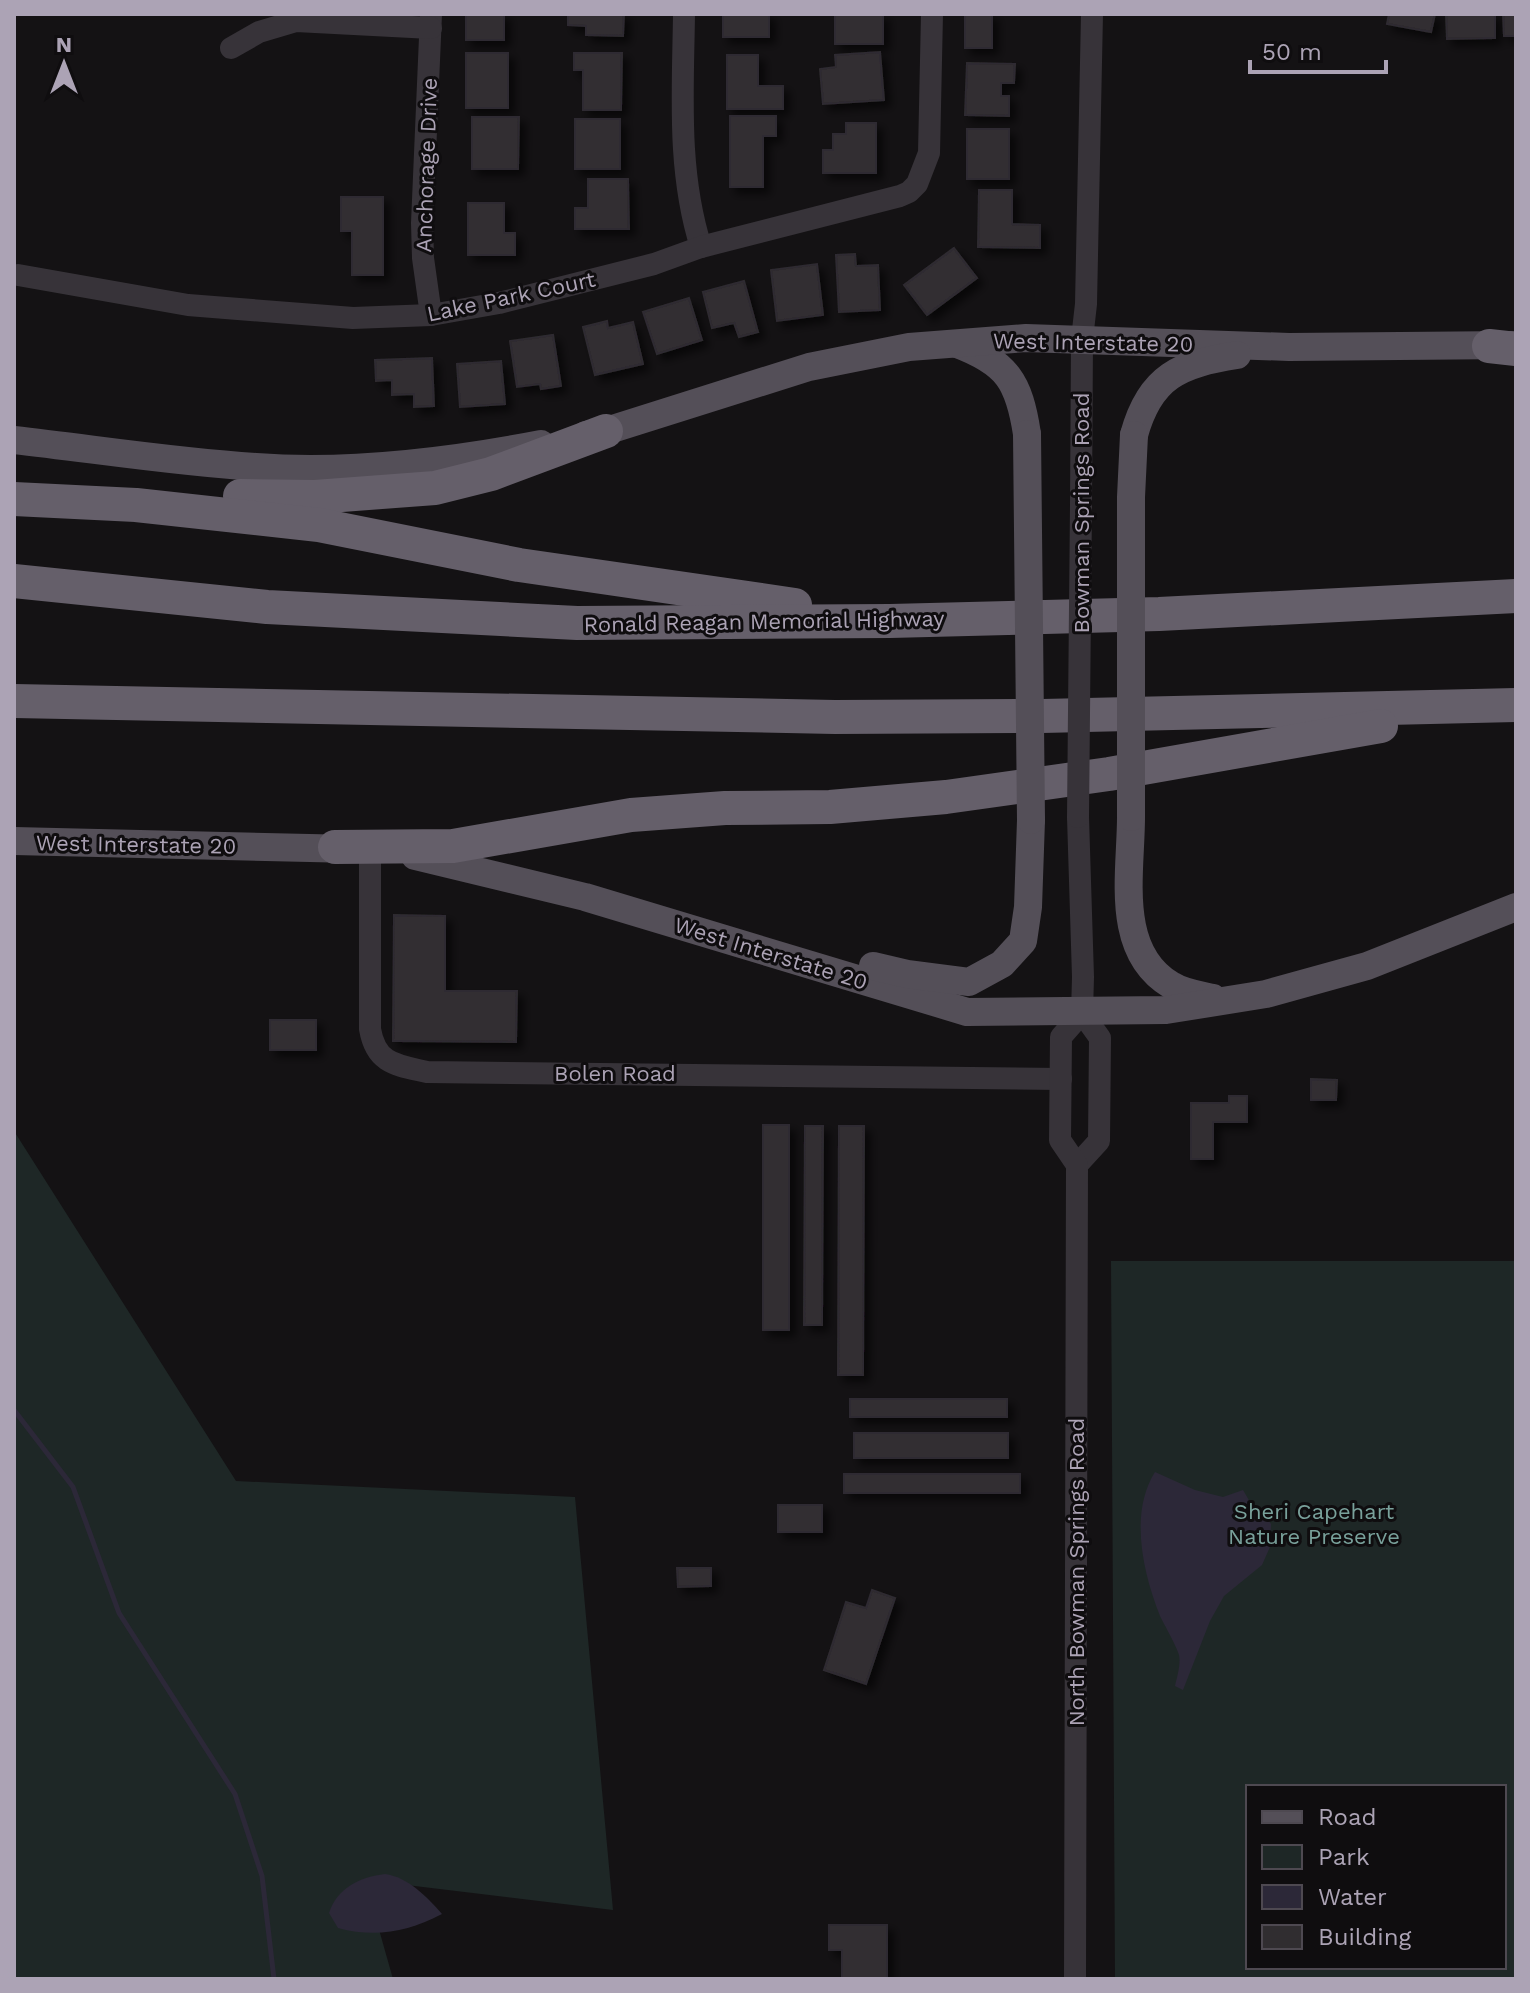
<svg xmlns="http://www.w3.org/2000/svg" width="1530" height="1993" font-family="'Work Sans',sans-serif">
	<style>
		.green { fill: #1e2726; fill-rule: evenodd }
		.water { fill: #2c2838 }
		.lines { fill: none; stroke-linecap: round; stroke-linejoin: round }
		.stream { stroke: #2c2838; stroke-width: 5 }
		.building { fill: #302d30; stroke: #2f2c30; stroke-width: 2; filter: url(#shadow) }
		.minor { stroke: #373339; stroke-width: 22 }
		.major { stroke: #544f58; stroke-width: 28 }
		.highway { stroke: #655f6a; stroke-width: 34 }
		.minor-bridge { stroke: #373339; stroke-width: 22 }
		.major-bridge { stroke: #544f58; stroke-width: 28 }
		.labels { text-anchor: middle; stroke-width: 6; stroke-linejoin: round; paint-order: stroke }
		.street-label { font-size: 22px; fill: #aca3b5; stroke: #0f0d0f }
		.park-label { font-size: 22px; fill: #79a19b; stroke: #0f0d0f }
	</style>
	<defs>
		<filter id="shadow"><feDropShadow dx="6" dy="6" stdDeviation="4" flood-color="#0009"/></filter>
	</defs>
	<rect width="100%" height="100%" fill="#141214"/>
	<g class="green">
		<polygon points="14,1131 236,1481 575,1497 613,1910 365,1880 393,1979 14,1979"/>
		<path d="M1111,1261H1516V1979H1115ZM1248,1787H1504V1967H1248Z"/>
	</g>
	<g class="water">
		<path d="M1155,1472L1195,1490L1223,1497L1243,1490L1250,1502L1262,1511L1271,1524L1270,1547L1262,1565L1224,1596L1210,1621L1183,1690L1175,1686C1177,1677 1181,1664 1179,1655C1177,1647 1165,1626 1160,1616C1143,1573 1129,1513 1155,1472Z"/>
		<path d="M385,1874C408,1877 427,1897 442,1914C408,1932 375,1938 338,1928L329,1913C337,1888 360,1877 385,1874Z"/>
	</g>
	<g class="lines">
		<polyline class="stream" points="14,1410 73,1487 119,1613 235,1794 262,1876 274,1979"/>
	</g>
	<g class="building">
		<rect x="466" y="14" width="38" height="26"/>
		<polygon points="568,14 624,14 623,36 586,35 586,26 568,25"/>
		<rect x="723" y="14" width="46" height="23"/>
		<rect x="835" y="14" width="48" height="30"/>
		<rect x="965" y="14" width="27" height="34"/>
		<polygon points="1389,14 1435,14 1431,32 1387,24"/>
		<polygon points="1446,14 1495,14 1495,38 1447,39"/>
		<polygon points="1503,14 1516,14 1516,36 1504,36"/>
		<polygon points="880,52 884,100 823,104 820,69 836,67 835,55"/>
		<rect x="466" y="53" width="42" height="55"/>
		<polygon points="574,53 622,53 621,110 583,110 583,70 574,70"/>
		<polygon points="727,55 758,55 758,86 783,86 783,109 727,109"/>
		<polygon points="967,63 1015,64 1014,83 1001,83 1001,96 1009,96 1009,116 965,115"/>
		<polygon points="730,116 776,116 776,136 763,136 763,187 730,187"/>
		<polygon points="472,117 519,117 518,169 472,169"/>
		<rect x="575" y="119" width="45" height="50"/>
		<polygon points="846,123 876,123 876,173 823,173 823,150 833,150 833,134 846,134"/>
		<rect x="967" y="129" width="42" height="50"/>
		<polygon points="588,179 628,179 629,229 575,229 575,208 588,208"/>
		<polygon points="979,190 1012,190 1012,224 1040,225 1040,248 978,247"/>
		<polygon points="341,197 383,197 383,275 352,275 352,231 341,231"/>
		<polygon points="468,203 504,203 504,233 515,233 515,255 468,255"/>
		<polygon points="954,248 977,278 927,315 904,285"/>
		<polygon points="855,254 856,266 878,265 880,310 839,312 836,255"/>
		<polygon points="817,264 823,315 777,321 771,270"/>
		<polygon points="744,281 758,332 739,337 734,323 712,328 703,292"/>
		<polygon points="689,298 702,340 657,354 643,312"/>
		<polygon points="607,321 608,328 633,322 643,364 595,375 583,327"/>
		<polygon points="553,335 561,386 541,389 540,384 517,387 510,341"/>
		<polygon points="432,358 434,406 414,407 414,394 392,395 392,380 376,381 375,360"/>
		<polygon points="501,361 505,404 460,407 457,364"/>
		<polygon points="394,915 445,916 445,991 517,991 516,1042 393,1041"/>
		<rect x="270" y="1020" width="46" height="30"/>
		<polygon points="1311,1079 1337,1080 1336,1100 1311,1100"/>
		<polygon points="1229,1096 1247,1096 1247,1122 1213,1122 1213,1159 1191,1159 1191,1103 1229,1103"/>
		<rect x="763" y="1125" width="26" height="205"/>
		<polygon points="805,1126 823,1126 822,1325 804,1325"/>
		<polygon points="839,1126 864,1126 863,1375 838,1375"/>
		<rect x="850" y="1399" width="157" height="18"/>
		<rect x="854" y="1433" width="154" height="25"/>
		<rect x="844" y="1474" width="176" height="19"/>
		<rect x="778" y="1505" width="44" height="27"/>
		<polygon points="677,1568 711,1568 711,1586 678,1587"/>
		<polygon points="872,1590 895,1598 866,1684 824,1670 846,1602 866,1608"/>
		<polygon points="829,1925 887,1925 887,1979 842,1979 842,1950 829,1950"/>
	</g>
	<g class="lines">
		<g class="minor">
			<polyline points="431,14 422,223 423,258 431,315"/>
			<path d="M684,14C683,92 677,171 701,247"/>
			<polyline points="231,48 259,32 296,21 431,28"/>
			<polyline points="18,275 188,305 353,318 431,315 499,303 654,264 701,247 900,196 909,192 917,184 929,153 932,14"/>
			<polyline points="1081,504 1082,339 1086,304 1092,14"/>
			<polyline points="1078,817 1083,977 1082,1013"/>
			<path d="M370,851V1029C376,1064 396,1065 427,1072L1061,1079"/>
			<polyline points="1077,1165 1099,1141 1100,1038 1082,1013"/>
			<polyline points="1075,1979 1077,1165 1060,1140 1061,1037 1082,1013"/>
		</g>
		<g class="major">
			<path d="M957,344C1007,363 1019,381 1027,434"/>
			<polyline points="586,435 606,431 809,367 909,347 1026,338 1289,347 1511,345"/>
			<path d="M1134,435C1150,376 1180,364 1237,355"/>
			<path d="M14,440C94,449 175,462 256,467C351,474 448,462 541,444"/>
			<path d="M1131,817C1131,873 1114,951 1171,985C1183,993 1199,995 1213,998"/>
			<polyline points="14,841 354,849"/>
			<polyline points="415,856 585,897 967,1012 1166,1010 1266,994 1367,966 1516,907"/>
			<polyline points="873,966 907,974 969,982 1002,964 1023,941 1028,907 1031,820"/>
		</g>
		<g class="highway">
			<polyline points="1489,346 1516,349"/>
			<polyline points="240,496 315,497 435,488 491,474 606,431"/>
			<polyline points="14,499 136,505 319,525 519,565 795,605"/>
			<polyline points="14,581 267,607 577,623 890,621 1159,614 1516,596"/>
			<polyline points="14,701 835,717 1042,716 1516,705"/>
			<polyline points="335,847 453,846 631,815 725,808 830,807 946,797 1109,774 1381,726"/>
		</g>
		<polyline class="minor-bridge" points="1078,817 1081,504"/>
		<g class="major-bridge">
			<polyline points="1027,434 1031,820"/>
			<polyline points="1131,817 1131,497 1134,435"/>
		</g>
	</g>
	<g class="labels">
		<g class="street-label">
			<text transform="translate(426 165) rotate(-88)" y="8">Anchorage Drive</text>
			<text transform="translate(511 296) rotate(-12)" y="8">Lake Park Court</text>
			<text transform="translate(1093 342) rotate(1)" y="8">West Interstate 20</text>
			<text transform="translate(1081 513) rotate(-90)" y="8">Bowman Springs Road</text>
			<text transform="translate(764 621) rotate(-1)" y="8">Ronald Reagan Memorial Highway</text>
			<text transform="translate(136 844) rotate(1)" y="8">West Interstate 20</text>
			<text transform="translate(771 953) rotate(17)" y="8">West Interstate 20</text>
			<text x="615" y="1081">Bolen Road</text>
			<text transform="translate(1076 1572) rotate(-90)" y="8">North Bowman Springs Road</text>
		</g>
		<g class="park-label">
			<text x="1314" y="1519">Sheri Capehart<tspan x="1314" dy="25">Nature Preserve</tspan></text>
		</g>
	</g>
	<rect width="1530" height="1993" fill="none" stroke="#aca3b5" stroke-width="32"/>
	<rect x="1246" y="1785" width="260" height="184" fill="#0f0d0f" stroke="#4e4951" stroke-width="2"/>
	<rect x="1262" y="1811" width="40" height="12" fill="#544f58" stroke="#4e4951" stroke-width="2"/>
	<text x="1318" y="1825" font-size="24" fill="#aca3b5">Road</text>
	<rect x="1262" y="1845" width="40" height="24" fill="#1e2726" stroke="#4e4951" stroke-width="2"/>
	<text x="1318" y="1865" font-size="24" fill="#aca3b5">Park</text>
	<rect x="1262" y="1885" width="40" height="24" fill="#2c2838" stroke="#4e4951" stroke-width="2"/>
	<text x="1318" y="1905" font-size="24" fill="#aca3b5">Water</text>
	<rect x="1262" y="1925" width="40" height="24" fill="#302d30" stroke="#4e4951" stroke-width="2"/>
	<text x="1318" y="1945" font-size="24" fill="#aca3b5">Building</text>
	<g transform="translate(64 64)" stroke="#0f0d0f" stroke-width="6" paint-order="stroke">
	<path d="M0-6L14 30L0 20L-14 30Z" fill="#aca3b5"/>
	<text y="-12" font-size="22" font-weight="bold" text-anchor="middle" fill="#aca3b5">N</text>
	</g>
	<path d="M1250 60v12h136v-12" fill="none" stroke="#aca3b5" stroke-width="4"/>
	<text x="1262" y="60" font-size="24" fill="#aca3b5" stroke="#0f0d0f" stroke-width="6" paint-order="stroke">50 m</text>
</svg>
